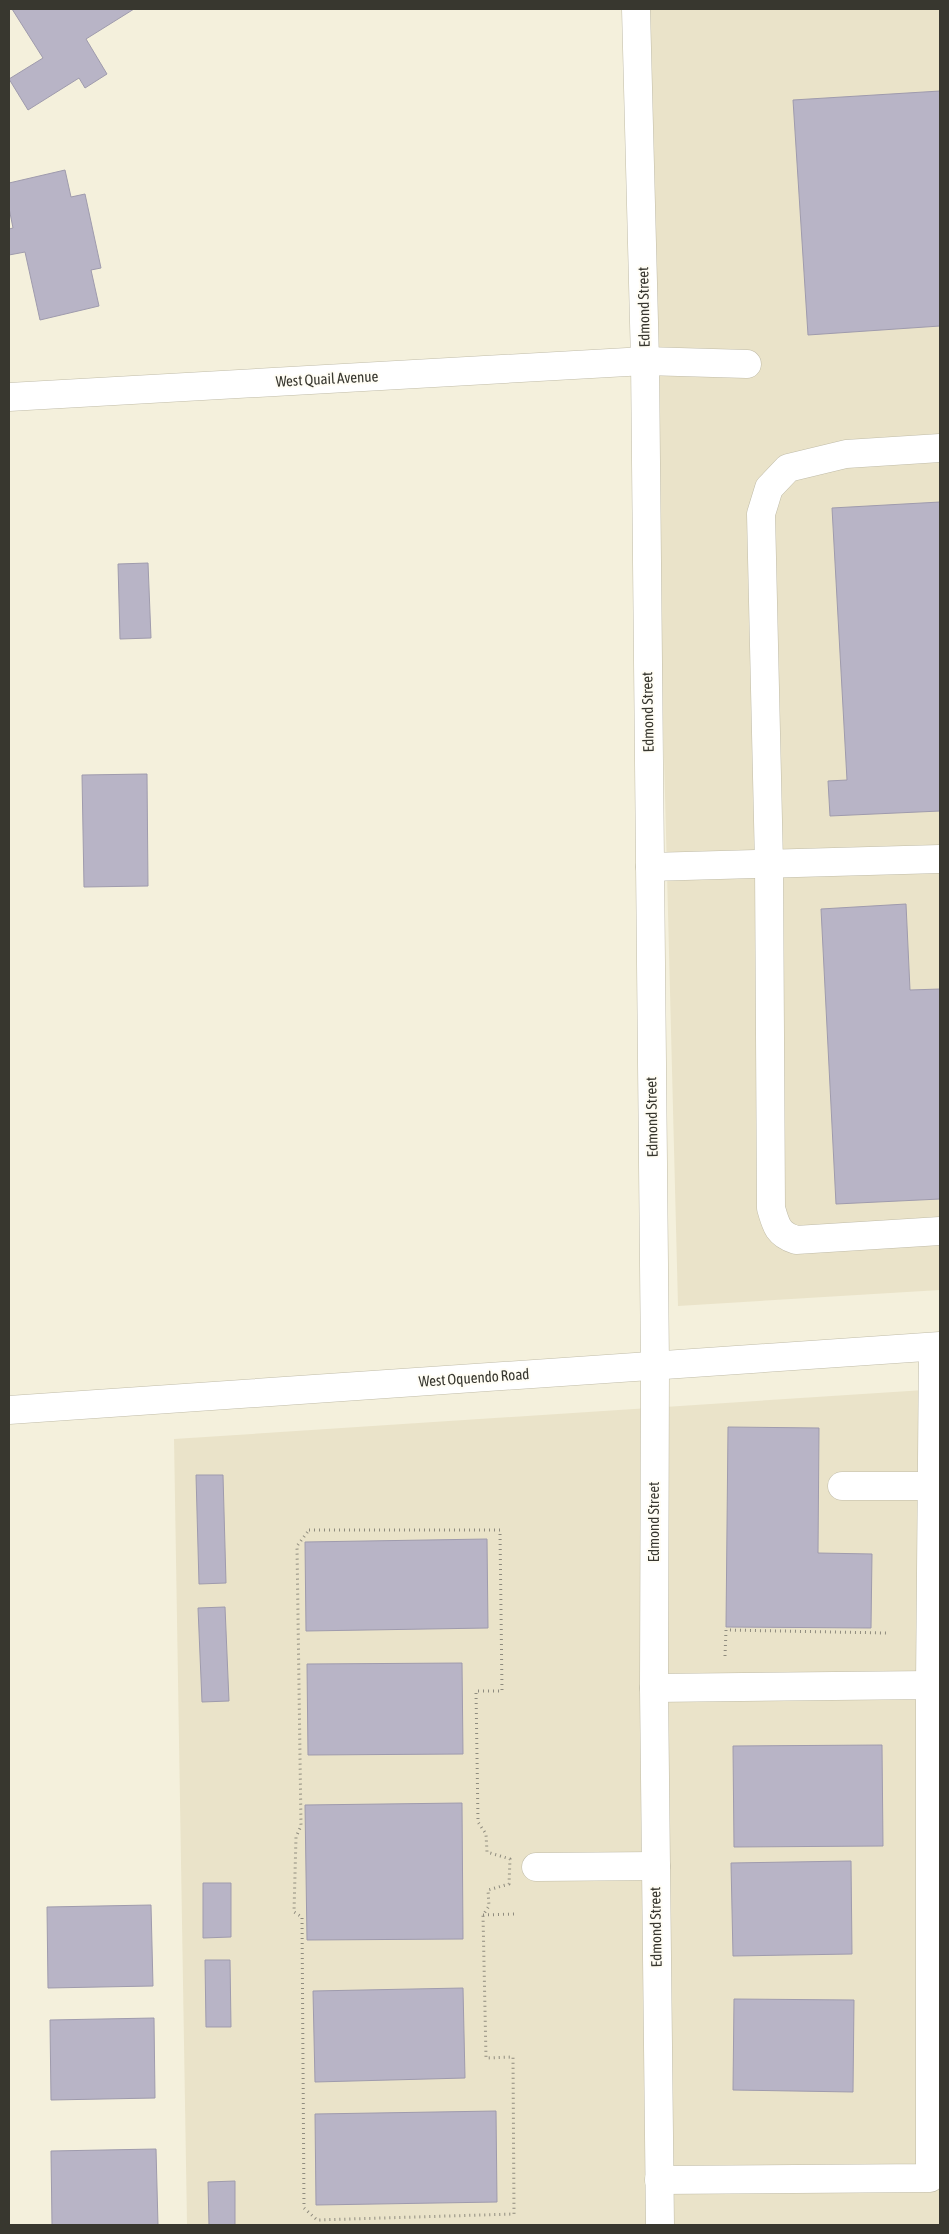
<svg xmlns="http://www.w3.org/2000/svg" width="949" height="2234" font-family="'Asap Condensed',sans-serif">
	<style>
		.built { fill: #eae3c9 }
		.building { fill: #b8b4c6; stroke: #9f9bad }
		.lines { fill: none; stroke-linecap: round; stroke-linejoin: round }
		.minor-casing { stroke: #c0bca8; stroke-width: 29 }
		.path { stroke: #8e8b7e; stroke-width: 3; stroke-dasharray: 1 4; stroke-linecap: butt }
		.minor { stroke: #fff; stroke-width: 28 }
		.labels { text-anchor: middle; stroke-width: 4; stroke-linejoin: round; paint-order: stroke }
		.street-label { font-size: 15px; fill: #38372f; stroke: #fffdf5 }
	</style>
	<rect width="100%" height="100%" fill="#f4f0dc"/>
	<g class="built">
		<polygon points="645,9 940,9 940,1290 678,1306"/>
		<polygon points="940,1389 940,2225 187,2225 174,1439"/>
	</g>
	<g class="building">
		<polygon points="12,9 134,9 86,39 107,74 85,88 79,78 28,110 9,79 43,58"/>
		<polygon points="940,91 940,326 808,335 793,100"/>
		<polygon points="65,170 71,197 85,194 101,268 91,270 99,306 40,320 25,252 9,255 9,229 13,228 9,208 9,183"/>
		<polygon points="940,502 940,811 830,816 828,781 847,780 832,508"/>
		<polygon points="148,563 151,638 120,639 118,564"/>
		<polygon points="147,774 148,886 84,887 82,775"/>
		<polygon points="906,904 910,990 940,989 940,1199 836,1204 821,909"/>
		<polygon points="728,1427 819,1428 818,1553 872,1554 871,1628 726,1627"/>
		<polygon points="196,1475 223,1475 226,1583 199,1584"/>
		<polygon points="487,1539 488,1628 306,1631 305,1542"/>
		<polygon points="225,1607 229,1701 202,1702 198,1608"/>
		<polygon points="462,1663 463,1754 308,1755 307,1664"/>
		<polygon points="882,1745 883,1846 734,1847 733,1746"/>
		<polygon points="462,1803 463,1939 307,1940 305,1805"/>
		<polygon points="851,1861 852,1954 733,1956 731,1863"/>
		<polygon points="203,1883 231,1883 231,1937 203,1938"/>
		<polygon points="151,1905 153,1986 48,1988 47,1907"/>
		<polygon points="205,1960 230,1960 231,2027 206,2027"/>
		<polygon points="463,1988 465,2078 315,2082 313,1991"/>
		<polygon points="734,1999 854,2000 853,2092 733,2090"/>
		<polygon points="154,2018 155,2098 51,2100 50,2020"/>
		<polygon points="496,2111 497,2202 316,2205 315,2114"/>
		<polygon points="156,2149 158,2225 52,2225 51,2151"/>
		<polygon points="235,2181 235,2225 209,2225 208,2182"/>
	</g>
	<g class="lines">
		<g class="minor-casing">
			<g id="minor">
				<polyline points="636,9 645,361 655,1365 654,1688 660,2225"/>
				<polyline points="9,397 645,361 747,364"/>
				<path d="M940,448L846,454L788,468L769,488L761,514L769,864L771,1208C776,1226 778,1234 796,1240L940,1231"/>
				<polyline points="650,867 940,859"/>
				<polyline points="9,1410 940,1346"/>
				<polyline points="842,1486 931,1486"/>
				<polyline points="930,1685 933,1347"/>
				<polyline points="654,1688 930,1685 930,2178 659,2180"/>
				<polyline points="536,1867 656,1866"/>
			</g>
		</g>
		<g class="path">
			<polygon points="309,1530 500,1530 502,1691 476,1691 478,1822 486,1834 487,1852 510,1859 509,1884 488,1890 489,1906 483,1915 486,2058 513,2057 514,2214 317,2220 304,2208 302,1917 294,1912 296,1837 301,1826 297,1546"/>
			<polyline points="725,1656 726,1630 886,1633"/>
			<polyline points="483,1915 515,1914"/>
		</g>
		<use href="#minor" class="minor"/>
	</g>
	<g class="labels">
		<g class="street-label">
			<text transform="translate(644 307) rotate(-91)" y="5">Edmond Street</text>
			<text transform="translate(327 379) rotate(-3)" y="5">West Quail Avenue</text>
			<text transform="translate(648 712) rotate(-91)" y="5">Edmond Street</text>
			<text transform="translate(652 1117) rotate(-91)" y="5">Edmond Street</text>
			<text transform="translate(474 1378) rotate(-4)" y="5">West Oquendo Road</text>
			<text transform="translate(654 1522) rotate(-90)" y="5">Edmond Street</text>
			<text transform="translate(656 1927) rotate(-91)" y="5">Edmond Street</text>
		</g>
	</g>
	<rect width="949" height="2234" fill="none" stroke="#38372f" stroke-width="20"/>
</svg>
